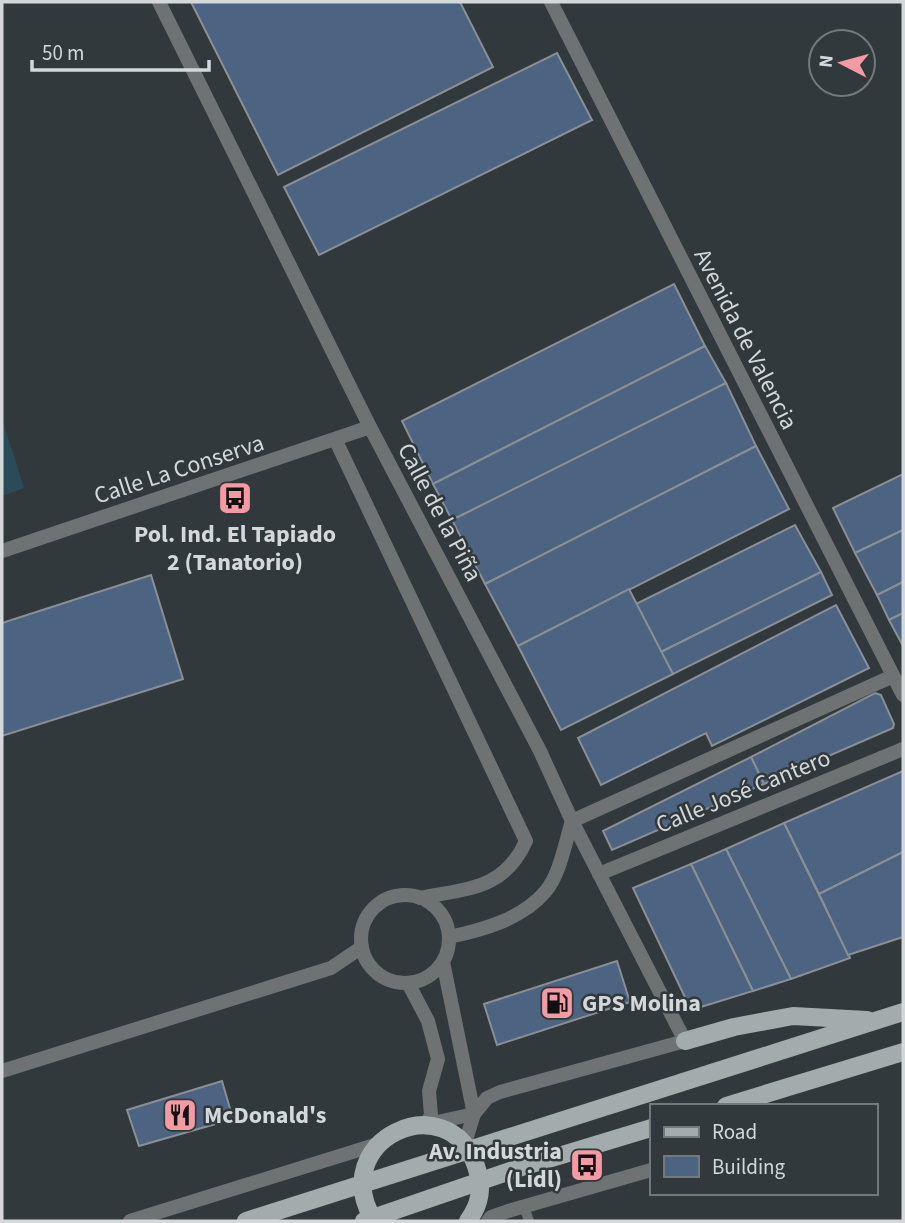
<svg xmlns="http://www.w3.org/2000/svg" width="905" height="1223" font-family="'Source Sans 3',sans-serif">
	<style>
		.green { fill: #2c4b58 }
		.building { fill: #4c6381; stroke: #8a8f96; stroke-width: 2 }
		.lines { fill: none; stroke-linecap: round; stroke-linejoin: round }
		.service { stroke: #6e7272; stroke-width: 10 }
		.pedestrian { stroke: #6e7272; stroke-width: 14 }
		.minor { stroke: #6e7272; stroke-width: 14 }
		.primary { stroke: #a3acac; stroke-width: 18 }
		.labels { text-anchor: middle; stroke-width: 5; stroke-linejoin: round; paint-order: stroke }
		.street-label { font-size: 24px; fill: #d4d8da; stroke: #32393c }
		.poi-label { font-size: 24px; font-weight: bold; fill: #d4d8da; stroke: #32393c; text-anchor: start }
	</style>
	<rect width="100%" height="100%" fill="#32393c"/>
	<polygon class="green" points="2,419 24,488 2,496"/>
	<g class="building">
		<polygon points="191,2 460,2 493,67 278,175"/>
		<polygon points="557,53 592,120 319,255 284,187"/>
		<polygon points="674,284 705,346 433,484 402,421"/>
		<polygon points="705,346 726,383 452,520 433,484"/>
		<polygon points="726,383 756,446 485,584 452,520"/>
		<polygon points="756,446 789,509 518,646 485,584"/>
		<polygon points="903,474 903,530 855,553 833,508"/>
		<polygon points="795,525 821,572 661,652 636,604"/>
		<polygon points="903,530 903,582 877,595 855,553"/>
		<polygon points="821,572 832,595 673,674 661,652"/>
		<polygon points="151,575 183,679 2,736 2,623"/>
		<polygon points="903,582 903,613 889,620 877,595"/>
		<polygon points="629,589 673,674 561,730 518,646"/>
		<polygon points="836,605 869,668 712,746 706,733 601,785 578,738"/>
		<polygon points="903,613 903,646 889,620"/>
		<polygon points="875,693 881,695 894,724 893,728 764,784 751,757"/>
		<polygon points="751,757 764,784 612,850 603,831"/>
		<polygon points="903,771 903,852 819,894 784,823"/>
		<polygon points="784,823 850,958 791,979 726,849"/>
		<polygon points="726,849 791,979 753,991 691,864"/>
		<polygon points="903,852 903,937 848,955 819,894"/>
		<polygon points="691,864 753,991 691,1010 633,888"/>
		<polygon points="617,961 630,1002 497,1045 484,1004"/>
		<polygon points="222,1081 233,1119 139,1146 127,1110"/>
	</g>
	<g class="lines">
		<polyline class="service" points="524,1206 529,1221"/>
		<polyline class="pedestrian" points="572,821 893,676"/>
		<g class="minor">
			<polyline points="159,2 370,427 540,751 572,821 685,1041 500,1092 487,1098 474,1114"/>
			<polyline points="551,2 903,695"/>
			<path d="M336,441L526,841C504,890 468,888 420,898"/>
			<polyline points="2,551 370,427"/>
			<polyline points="599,874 903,749"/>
			<circle cx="405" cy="939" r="44"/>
			<path d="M449,937C483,930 522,919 545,892C560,875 565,843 572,821"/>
			<polyline points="443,962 474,1114 465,1143"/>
			<polyline points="408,983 428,1021 438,1059 429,1091 431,1115 426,1125"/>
			<polyline points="2,1071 331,968 362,947"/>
			<polyline points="428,1124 474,1114"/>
			<polyline points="130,1221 378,1144"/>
			<polyline points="488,1221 491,1217 508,1211 651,1170"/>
		</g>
		<g class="primary">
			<polyline points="685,1041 734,1027 793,1016 867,1020"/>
			<polyline points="726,1106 903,1052"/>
			<polyline points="246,1221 903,1012"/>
			<polyline points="364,1221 519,1168 651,1128"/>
			<path d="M374,1221C325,1140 448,1083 476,1166C483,1187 481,1203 468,1221"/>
		</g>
	</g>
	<defs>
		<g id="bus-square" transform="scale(1.75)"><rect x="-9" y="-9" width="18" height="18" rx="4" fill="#f49aa4" stroke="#32393c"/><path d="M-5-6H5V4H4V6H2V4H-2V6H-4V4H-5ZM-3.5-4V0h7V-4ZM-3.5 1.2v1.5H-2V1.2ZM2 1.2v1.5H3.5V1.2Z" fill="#111"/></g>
		<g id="fuel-square" transform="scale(1.75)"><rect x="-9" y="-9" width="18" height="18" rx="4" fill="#f49aa4" stroke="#32393c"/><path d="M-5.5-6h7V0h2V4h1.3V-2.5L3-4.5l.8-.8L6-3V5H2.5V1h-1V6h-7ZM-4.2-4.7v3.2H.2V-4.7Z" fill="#111"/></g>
		<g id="restaurant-square" transform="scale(1.75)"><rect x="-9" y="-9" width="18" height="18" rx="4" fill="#f49aa4" stroke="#32393c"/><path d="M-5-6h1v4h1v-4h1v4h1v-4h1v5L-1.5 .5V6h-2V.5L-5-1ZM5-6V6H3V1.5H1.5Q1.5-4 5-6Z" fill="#111"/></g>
	</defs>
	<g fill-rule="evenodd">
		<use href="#bus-square" x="235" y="498"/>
		<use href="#fuel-square" x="557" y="1003"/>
		<use href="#restaurant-square" x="180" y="1115"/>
		<use href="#bus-square" x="587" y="1165"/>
	</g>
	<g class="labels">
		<g class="street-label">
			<text transform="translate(746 339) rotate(63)" y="8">Avenida de Valencia</text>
			<text transform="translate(179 469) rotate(-18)" y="8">Calle La Conserva</text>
			<text transform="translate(440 512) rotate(62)" y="8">Calle de la Piña</text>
			<text transform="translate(743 791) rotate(-22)" y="8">Calle José Cantero</text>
		</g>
		<g class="poi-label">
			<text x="235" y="542" text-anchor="middle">Pol. Ind. El Tapiado<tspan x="235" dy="28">2 (Tanatorio)</tspan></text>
			<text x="582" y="1011">GPS Molina</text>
			<text x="204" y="1123">McDonald's</text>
			<text x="562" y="1159" text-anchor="end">Av. Industria<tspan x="562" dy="28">(Lidl)</tspan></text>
		</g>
	</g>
	<rect width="905" height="1223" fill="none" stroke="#d4d8da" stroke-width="7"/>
	<rect x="650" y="1104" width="228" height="91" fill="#32393c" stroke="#73797b" stroke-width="2"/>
	<rect x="664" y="1127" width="35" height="10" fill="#a3acac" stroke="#73797b" stroke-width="2"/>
	<text x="712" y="1139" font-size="21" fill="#d4d8da">Road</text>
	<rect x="664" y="1156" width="35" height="21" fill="#4c6381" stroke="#73797b" stroke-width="2"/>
	<text x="712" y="1174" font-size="21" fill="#d4d8da">Building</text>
	<g transform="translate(842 63) rotate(276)"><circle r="33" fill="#32393c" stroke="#73797b" stroke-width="2"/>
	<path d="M0-5L12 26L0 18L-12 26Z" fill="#f49aa4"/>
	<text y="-10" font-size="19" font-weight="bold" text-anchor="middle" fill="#d4d8da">N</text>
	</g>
	<path d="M32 60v10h177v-10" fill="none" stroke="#d4d8da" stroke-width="3.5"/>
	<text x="42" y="60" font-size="21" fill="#d4d8da" stroke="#32393c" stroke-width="5" paint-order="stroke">50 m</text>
</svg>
